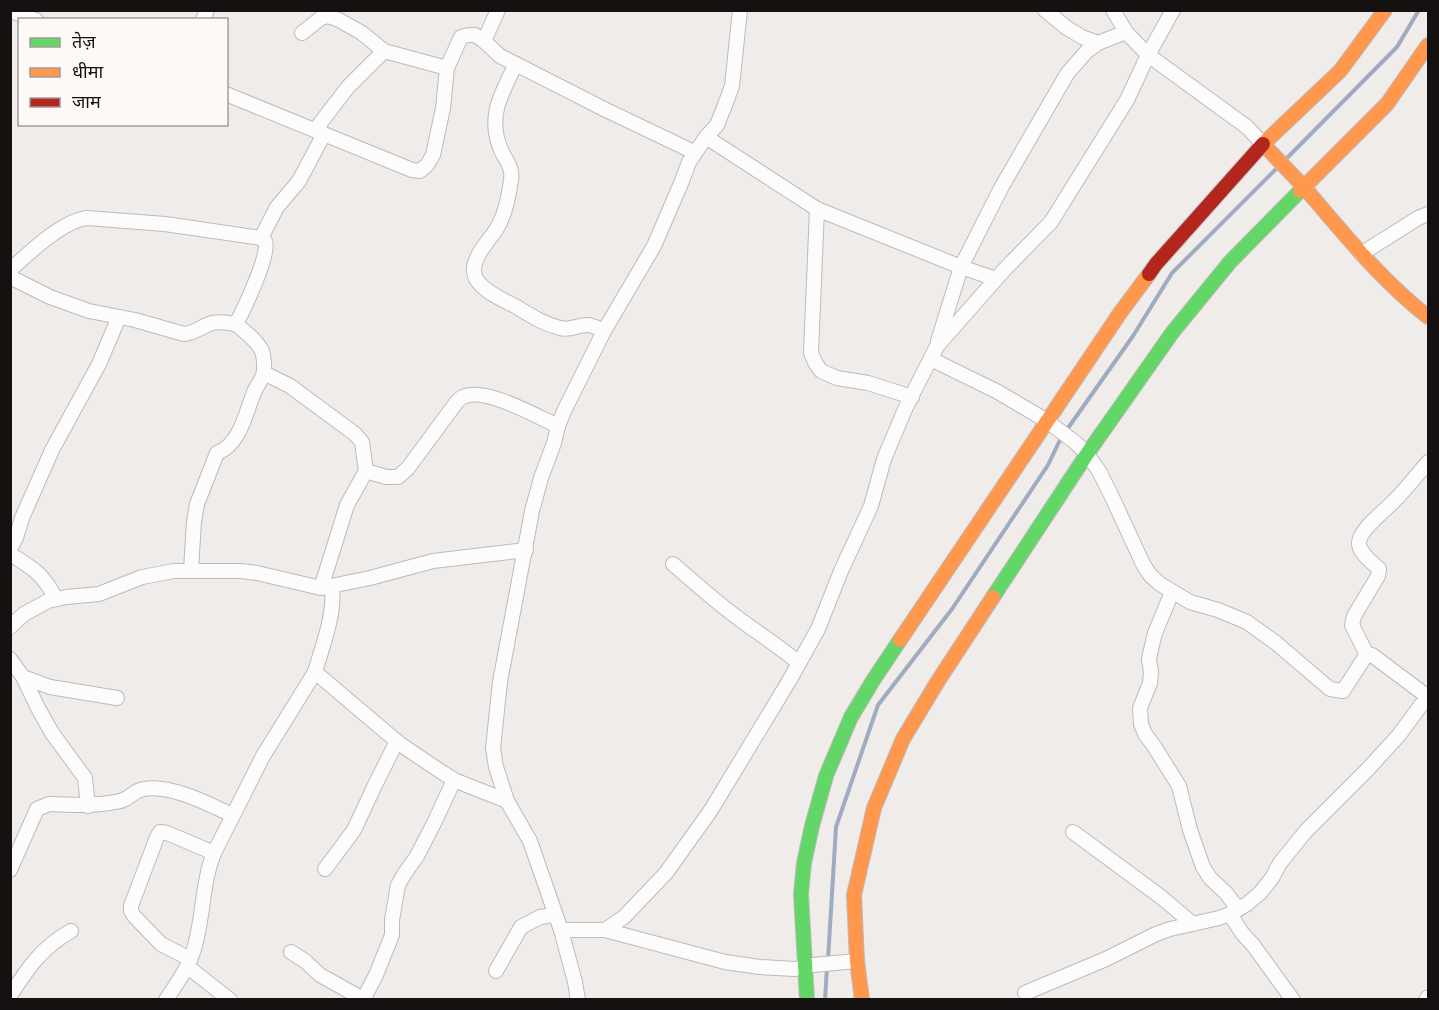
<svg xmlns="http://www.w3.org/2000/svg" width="1439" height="1010" font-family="'Work Sans','Noto Sans Devanagari',sans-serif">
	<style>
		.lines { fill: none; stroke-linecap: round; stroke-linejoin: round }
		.stream { stroke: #9facc0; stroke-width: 4 }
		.street-casing { stroke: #bebab9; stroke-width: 16 }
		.fast-casing { stroke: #bebab9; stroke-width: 16 }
		.slow-casing { stroke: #bebab9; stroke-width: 16 }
		.jam-casing { stroke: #bebab9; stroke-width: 16 }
		.street { stroke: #fdfcfc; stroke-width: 14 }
		.fast { stroke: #63d668; stroke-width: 14 }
		.slow { stroke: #ff974d; stroke-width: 14 }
		.jam { stroke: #b3261e; stroke-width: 14 }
	</style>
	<rect width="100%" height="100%" fill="#efecea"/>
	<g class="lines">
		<g class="stream">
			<polyline points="1285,160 1397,47 1419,10"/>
			<polyline points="828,960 836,827 878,705 952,609 1048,465 1061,438 1133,336 1172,273 1278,167"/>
			<polyline points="825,1000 827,967"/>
		</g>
		<g class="street-casing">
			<g id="street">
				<polyline points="1045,10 1067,28 1082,37 1098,43"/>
				<polyline points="1113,10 1126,32 1148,55 1247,127 1263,144"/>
				<polyline points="10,11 36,20"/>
				<polyline points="203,20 207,10"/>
				<polyline points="302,33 321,18 328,16 339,20 362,33 384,51 447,68"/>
				<polyline points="484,41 498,10"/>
				<path d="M516,64C501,94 487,117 501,150C506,161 513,167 511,180C509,195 505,215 497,228C490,240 479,249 475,263C473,270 474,278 480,284C489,294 503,300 515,306C530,315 543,324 560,328C570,331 577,325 587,325C593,325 598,328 604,331"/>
				<polyline points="226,94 412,170 420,171 427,165 433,155 443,108 447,68 461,37 469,35 475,35 484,41 500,56 606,110 694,152"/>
				<polyline points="315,130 348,87 384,51"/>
				<polyline points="706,137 817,209 961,267 938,341"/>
				<polyline points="817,209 811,353 816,364 821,371 837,378 868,383 912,397"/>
				<polyline points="1361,254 1418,218 1428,214"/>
				<path d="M10,270C29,253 62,221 87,218L165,224L261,238L277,207L299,181L324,134"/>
				<path d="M10,277L50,297L89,311L135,320L184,334C195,333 202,326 212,323C220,321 228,323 236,324"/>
				<polyline points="996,279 961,267 1001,188 1067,74 1087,51 1098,43 1126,32"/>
				<polyline points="931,359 998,392 1047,421 1076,443 1087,454 1099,471 1112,497 1143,564 1150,575 1160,584 1190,602 1218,610 1247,622 1276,643 1330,689 1343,691 1363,660 1367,655 1372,655 1428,697"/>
				<polyline points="264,373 290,386 355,434 362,442 366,471 347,505 321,588"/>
				<path d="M366,471L386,477H398L408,468L456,403C458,401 460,398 463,397C484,386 538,417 558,426"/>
				<polyline points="10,549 16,538 22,518 52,450 99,364 119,317"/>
				<path d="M10,554C33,568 44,575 56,599"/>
				<path d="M673,564C696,584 718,604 742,621C761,635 781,648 799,663"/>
				<path d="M191,570L194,521L197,504L217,453C239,445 245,416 253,395C255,388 261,382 263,375C265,369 264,357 262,351C257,340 245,332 236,324C243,311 271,253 265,241C264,240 263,239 261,238"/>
				<path d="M332,587C335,615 323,644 315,672L400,744L437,769L454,780L507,801"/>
				<polyline points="1172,592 1155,633 1150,654 1149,660 1151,672 1150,683 1140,708 1141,724 1145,734 1154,746 1179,786 1190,830 1203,867 1210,878 1226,893 1238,909"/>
				<polyline points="10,627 24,614 48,601 66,597 99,594 142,577 174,571 241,571 257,573 321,588 370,578 433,561 526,550"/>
				<path d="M1367,655L1352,625L1354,616L1378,576L1379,569C1372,562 1360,554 1359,544C1358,530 1385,511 1394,501C1406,489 1417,475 1428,462"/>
				<polyline points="10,659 23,677 50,687 117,698"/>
				<polyline points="23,677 38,708 52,733 85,778 88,806"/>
				<polyline points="1073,832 1161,897 1193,924"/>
				<polyline points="325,869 354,830 375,785 397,741"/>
				<path d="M10,870L37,809L49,804C70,805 89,806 110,803C114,802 119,802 123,800C131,797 135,790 144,789C170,784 209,804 232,815"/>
				<polyline points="1230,914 1242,933 1253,945 1293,1000"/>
				<polyline points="561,930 530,841 507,801 496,767 493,748 500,682 532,511 541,478 554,443 558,426 564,411 604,331 654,246 682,181 689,162 706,137 717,125 725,105 732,86 740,10"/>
				<polyline points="605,930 624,917 666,873 711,810 789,681 818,629 841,571 871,506 884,459 906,407 937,346 1004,270 1051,222 1127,100 1148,55 1173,10"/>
				<polyline points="291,952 305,961 320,975 363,999"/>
				<polyline points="190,959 161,944 134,916 131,911 131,906 157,837 160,832 167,833 214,853"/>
				<polyline points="188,967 230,1000"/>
				<polyline points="496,971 521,927 540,917 554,915"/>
				<polyline points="1025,993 1106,959 1156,934 1170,929 1219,918 1230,914 1247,904 1260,893 1272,878 1280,863 1306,831 1368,769 1399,735 1421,705 1428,700"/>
				<path d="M10,996C27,969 42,947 71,931"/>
				<path d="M166,1000C176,984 186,972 192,955C204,922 201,885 214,853L263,756L315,672"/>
				<polyline points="363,1000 376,975 392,935 392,920 398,885 405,873 417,856 434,823 454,780"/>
				<polyline points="578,1000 575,982 561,930 605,930 725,962 760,967 795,969 813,965 857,961"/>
				<polyline points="1426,1000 1428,997"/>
			</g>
		</g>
		<g class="fast-casing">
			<g id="fast">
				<polyline points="993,597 1087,454 1172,333 1230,262 1300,191"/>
				<polyline points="807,1000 801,894 804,863 812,826 826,776 851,717 874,679 900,640"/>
			</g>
		</g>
		<g class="slow-casing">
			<g id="slow">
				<polyline points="1385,10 1340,71 1263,144 1304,187 1387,104 1428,45"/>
				<path d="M1300,191L1304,187C1343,233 1381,280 1428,317"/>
				<polyline points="900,640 1120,313 1149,274"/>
				<polyline points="862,1000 857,961 854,895 874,808 903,739 938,681 993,597"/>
			</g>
		</g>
		<g class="jam-casing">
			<polyline id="jam" points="1149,274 1156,264 1263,144"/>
		</g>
		<use href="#street" class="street"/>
		<use href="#fast" class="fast"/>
		<use href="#slow" class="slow"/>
		<use href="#jam" class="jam"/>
	</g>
	<rect width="1439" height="1010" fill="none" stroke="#141110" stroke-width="24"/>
	<rect x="18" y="18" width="210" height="108" fill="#fef9f6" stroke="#a09c9a" stroke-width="1.5"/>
	<rect x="30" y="38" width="30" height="9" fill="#63d668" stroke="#a09c9a" stroke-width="1.5"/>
	<text x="72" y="48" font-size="18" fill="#141110">तेज़</text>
	<rect x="30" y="68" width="30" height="9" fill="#ff974d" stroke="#a09c9a" stroke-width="1.5"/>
	<text x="72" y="78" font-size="18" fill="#141110">धीमा</text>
	<rect x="30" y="98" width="30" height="9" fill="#b3261e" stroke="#a09c9a" stroke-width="1.5"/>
	<text x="72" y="108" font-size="18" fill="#141110">जाम</text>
</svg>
